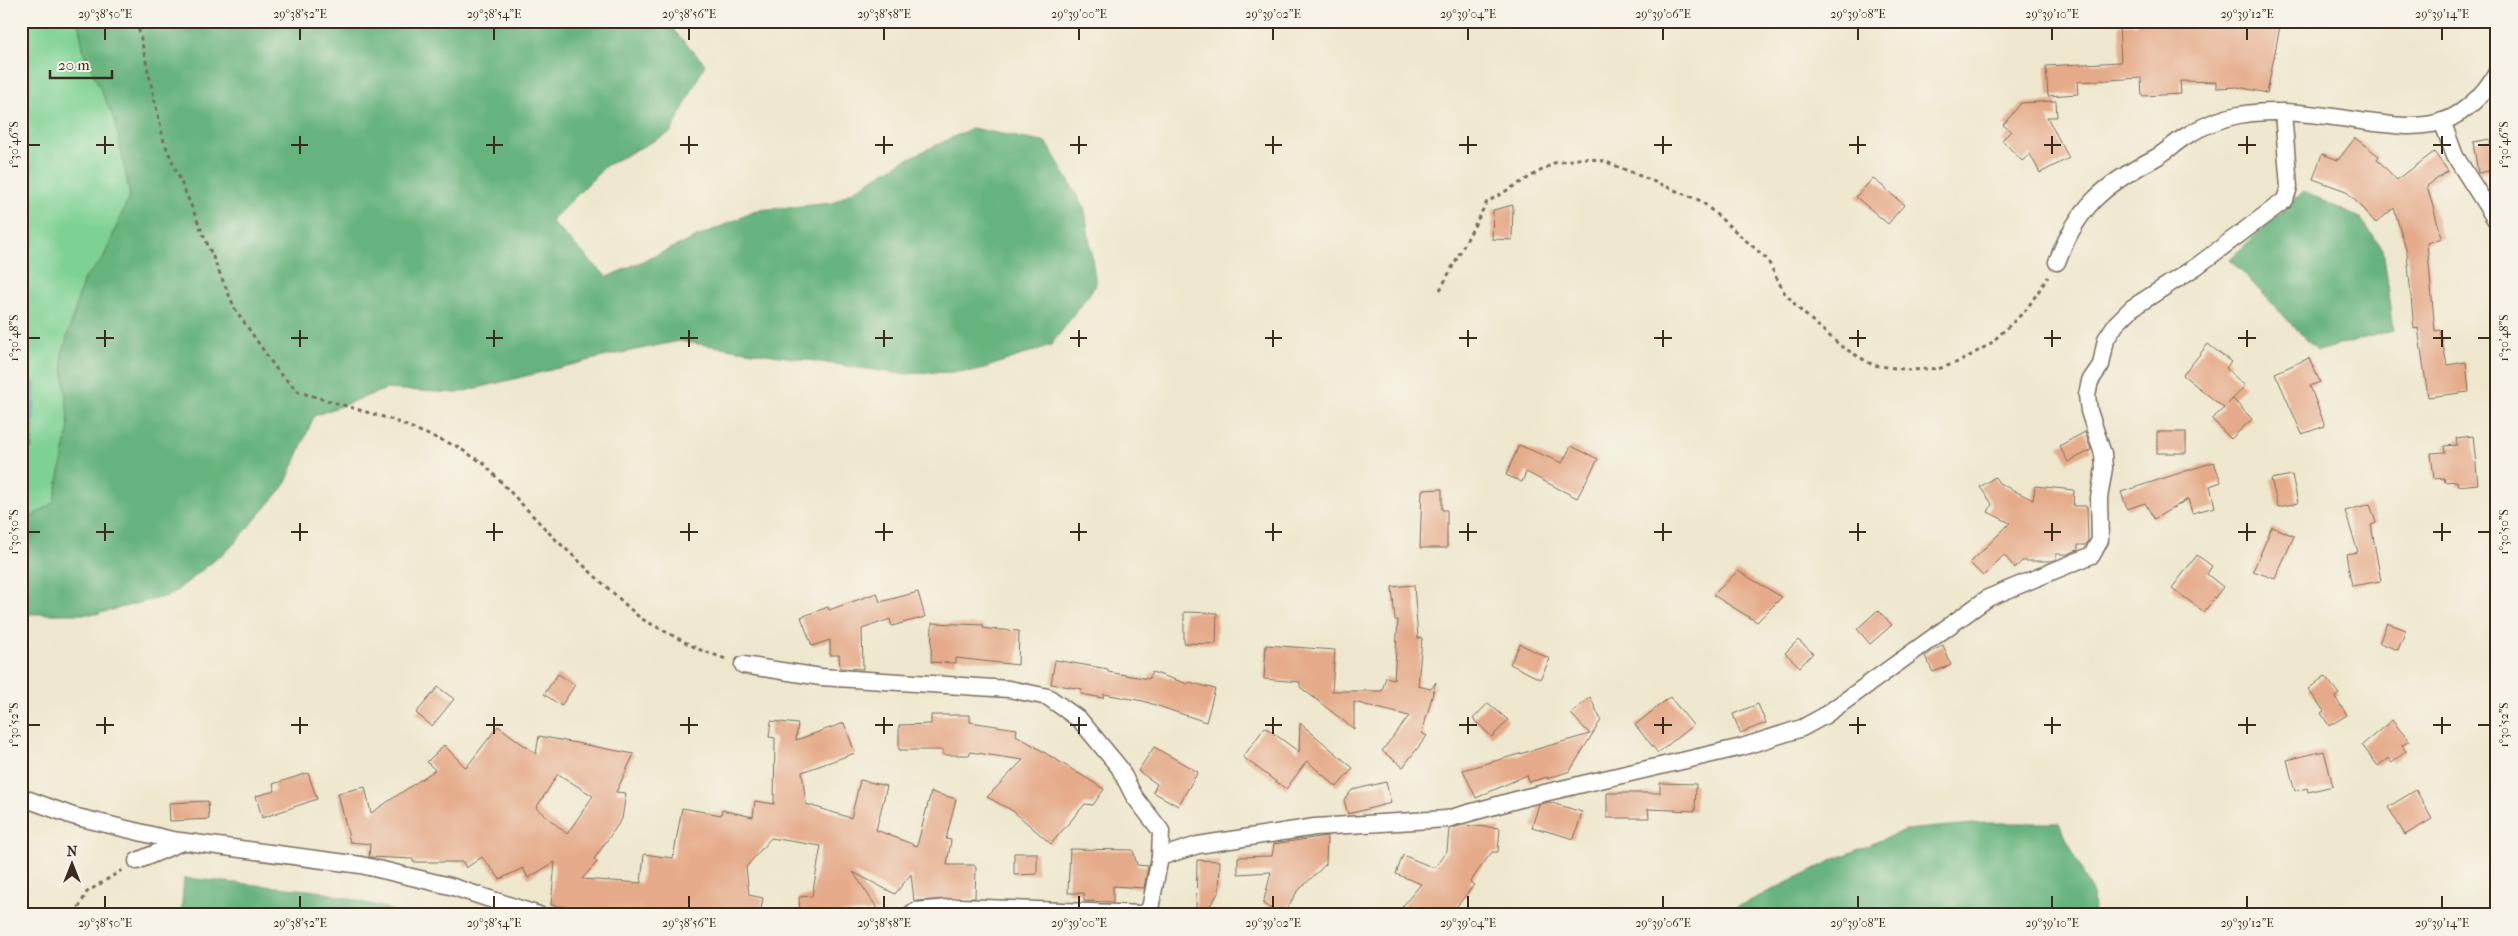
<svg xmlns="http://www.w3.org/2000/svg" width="2518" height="936" font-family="'IM FELL French Canon',serif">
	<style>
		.green { fill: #7dd193; stroke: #5c7e58 }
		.forest { fill: #66b37d; stroke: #506e4e }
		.water { fill: #5eafd9; stroke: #4c6c7c }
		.building { fill: #e5aa89; fill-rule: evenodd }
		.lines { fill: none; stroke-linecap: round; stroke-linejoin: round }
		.street-casing { stroke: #7a6c5b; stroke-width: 19 }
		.path { stroke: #7a6c5b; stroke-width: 3; stroke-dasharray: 4 4; stroke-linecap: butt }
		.street { stroke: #fff; stroke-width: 16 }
		.ticks { fill: none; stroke: #3b2a1e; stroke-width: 2 }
		.neatline { fill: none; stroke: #3b2a1e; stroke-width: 2 }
		.ticks-label { font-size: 12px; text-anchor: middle; fill: #3b2a1e }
	</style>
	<rect width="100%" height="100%" fill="#f7f3e8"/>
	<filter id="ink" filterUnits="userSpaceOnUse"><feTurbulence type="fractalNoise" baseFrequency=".02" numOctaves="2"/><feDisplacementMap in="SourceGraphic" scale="10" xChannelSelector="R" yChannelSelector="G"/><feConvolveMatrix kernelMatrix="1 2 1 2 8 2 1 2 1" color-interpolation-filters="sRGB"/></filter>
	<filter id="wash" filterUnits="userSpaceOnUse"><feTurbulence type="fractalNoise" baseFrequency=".0096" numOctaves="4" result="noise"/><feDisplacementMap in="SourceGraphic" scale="20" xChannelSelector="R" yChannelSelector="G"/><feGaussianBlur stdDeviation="1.12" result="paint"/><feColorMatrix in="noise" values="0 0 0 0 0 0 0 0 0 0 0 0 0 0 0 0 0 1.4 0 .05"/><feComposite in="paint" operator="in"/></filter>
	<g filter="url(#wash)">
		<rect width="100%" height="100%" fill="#eee7cd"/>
		<polygon class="green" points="21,21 78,21 84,53 115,121 130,195 103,259 84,278 62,356 69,427 54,502 21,524"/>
		<g class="forest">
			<polygon points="78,21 665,21 705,64 671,132 607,165 551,221 607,277 758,210 833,203 901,162 972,128 1047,143 1085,210 1096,285 1051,345 976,371 901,374 679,341 607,356 457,393 386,389 314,416 284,487 231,547 171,595 96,614 21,614 21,524 54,502 69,427 62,356 84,278 103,259 130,195 115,121 84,53"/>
			<polygon points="2304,191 2361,219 2383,249 2394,330 2317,351 2230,259"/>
			<polygon points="1984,823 2059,823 2093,894 2094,915 1721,915 1833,860 1905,830"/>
			<polygon points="184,878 318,891 382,907 404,915 181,915"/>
		</g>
		<polygon class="water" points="21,367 35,383 32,449 21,460"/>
		<g id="blocks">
			<g class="building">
				<polygon points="2137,21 2281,21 2267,93 2238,87 2216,88 2216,82 2180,81 2181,94 2142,96 2141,78 2077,82 2078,94 2048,96 2046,66 2121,62 2119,25 2137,24"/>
				<polygon points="2056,101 2057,117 2047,117 2069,158 2040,173 2030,154 2022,161 2002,140 2011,131 2003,125 2021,103"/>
				<polygon points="2355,138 2379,156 2377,159 2397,180 2434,152 2448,171 2427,186 2442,238 2427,243 2435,331 2440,330 2447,365 2466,362 2469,392 2428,397 2418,328 2414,329 2407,253 2394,208 2376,223 2346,191 2313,179 2322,154 2338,160"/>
				<polygon points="2490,139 2494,170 2478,173 2473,142"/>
				<polygon points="1873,178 1904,205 1888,224 1856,197"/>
				<polygon points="1513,205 1512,240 1492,239 1493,210"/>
				<polygon points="2208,344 2231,362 2226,368 2245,386 2228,404 2233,399 2252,419 2231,439 2212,419 2224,408 2183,375"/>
				<polygon points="2309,358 2320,382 2310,386 2325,426 2302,434 2275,373"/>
				<polygon points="2085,432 2091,450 2068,462 2059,446"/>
				<rect x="2157" y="432" width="29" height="21"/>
				<polygon points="2473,436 2478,484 2458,486 2457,481 2445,482 2444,478 2434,479 2431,453 2445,452 2444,446 2457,445 2456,438"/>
				<polygon points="1519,445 1562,463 1571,446 1598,459 1577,498 1526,472 1522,482 1506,475"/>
				<polygon points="2214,462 2221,482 2210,486 2215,507 2192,513 2188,499 2154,519 2145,503 2127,509 2121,492"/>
				<polygon points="2292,475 2298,503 2278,507 2271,479"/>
				<polygon points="1995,477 1999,483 2033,500 2035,486 2074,490 2073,506 2087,506 2088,541 2086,545 2078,545 2078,550 2067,554 2056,554 2056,559 2050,561 2022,561 2015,568 2004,555 1983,576 1970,563 2010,523 1988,512 1992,504 1980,487"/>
				<polygon points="1442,489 1442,510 1447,510 1447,548 1420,548 1422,490"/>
				<polygon points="2370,504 2376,523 2371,525 2381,581 2352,586 2346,554 2358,552 2345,511"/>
				<polygon points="2272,527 2294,536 2275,579 2253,571"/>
				<polygon points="2197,555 2212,566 2207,574 2223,587 2204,612 2172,588"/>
				<polygon points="1738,571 1782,597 1757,622 1713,595"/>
				<polygon points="1414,585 1418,638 1422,638 1418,686 1431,689 1436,682 1422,733 1427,736 1403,767 1382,751 1409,716 1354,702 1354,729 1300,687 1300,682 1264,679 1266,645 1335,650 1332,691 1382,691 1386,677 1394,679 1398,620 1395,620 1392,587"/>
				<polygon points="918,592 925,617 892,626 890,619 862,629 863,669 840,668 839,655 830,655 830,640 812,646 801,617 828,607 829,610 877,593 880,602"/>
				<polygon points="1878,610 1892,625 1870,644 1857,629"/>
				<polygon points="1184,612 1217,613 1216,644 1184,643"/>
				<polygon points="932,623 984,625 983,628 988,629 1019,631 1018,665 956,658 956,663 931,662"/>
				<polygon points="2387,623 2406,630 2398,650 2379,643"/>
				<polygon points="1798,640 1813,653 1800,667 1785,653"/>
				<polygon points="1520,644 1550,659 1540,679 1510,664"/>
				<polygon points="1943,645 1951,665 1933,672 1925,656"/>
				<polygon points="1055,660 1108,669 1108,672 1149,679 1152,672 1188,684 1189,682 1215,689 1206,722 1143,701 1104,694 1103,698 1081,694 1082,689 1051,684"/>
				<polygon points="558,674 575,685 561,706 544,694"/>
				<polygon points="2325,676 2339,694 2335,697 2347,715 2329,726 2321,713 2324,711 2308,689"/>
				<polygon points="438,687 454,699 432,726 416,713"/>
				<polygon points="1590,697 1601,720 1570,771 1547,779 1548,777 1529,782 1527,775 1476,798 1463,770 1590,734 1571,714"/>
				<polygon points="1670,697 1693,725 1658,753 1635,725"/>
				<polygon points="1488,703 1508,720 1492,737 1473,719"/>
				<polygon points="1758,704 1766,723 1740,733 1733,714"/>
				<polygon points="931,715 970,715 970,722 1017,729 1016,735 1104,789 1093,805 1085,804 1051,844 1013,811 987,797 1023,760 970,752 970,755 943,755 943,750 899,750 899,725 931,724"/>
				<polygon points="2392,720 2409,741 2402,746 2406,751 2392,763 2388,758 2378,766 2362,745"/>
				<path d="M771,721L798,724L796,740L844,723L855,753L802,772L806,804L851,818L860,780L887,786L876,830L917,846L931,792L956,799L946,839L951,840L947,865H974L976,868L975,898L914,901L911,874L895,894L853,872L879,911L800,915L799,897L812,896L821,846L771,838L746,867L749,895L763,898L760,915L601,913V910L551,905L555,862L528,878L523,868L500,879L482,857L466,868L463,862H413V859L369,857L370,844L350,842L338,793L365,787L371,813L435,770L427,762L444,745L466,768L498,726L536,754L539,736L634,754L616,792L626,793L622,819L594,859L597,862L582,879L641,883L644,854L673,858L682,808L721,815L722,810L753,817L755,801L774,804L775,738L769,737ZM558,774L593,796L567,834L536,808Z"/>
				<polygon points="1300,723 1353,768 1337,787 1307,761 1286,789 1243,757 1265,727 1299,752"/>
				<polygon points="1154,747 1198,772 1178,806 1153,792 1157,784 1138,771"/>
				<polygon points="2324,751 2333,786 2308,792 2307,788 2295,791 2287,760"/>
				<polygon points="308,773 317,799 262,818 256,796 275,791 273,784"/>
				<polygon points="1386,782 1391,803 1348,814 1344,800 1352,790"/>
				<polygon points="1660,783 1696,784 1695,811 1648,809 1649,818 1607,818 1607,793 1660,793"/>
				<polygon points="2416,790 2432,819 2405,835 2388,807"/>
				<polygon points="208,801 209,819 170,821 169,803"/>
				<polygon points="1549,802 1582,812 1574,839 1532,827 1539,804"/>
				<polygon points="1463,825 1500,828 1498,852 1492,852 1470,882 1474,885 1450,915 1411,915 1402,907 1421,884 1396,874 1403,855 1434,868 1447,851 1449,829"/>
				<polygon points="1327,836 1326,864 1297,892 1283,915 1263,904 1271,872 1238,874 1238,857 1272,856 1274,844"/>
				<polygon points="1070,849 1133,850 1137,865 1148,866 1144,888 1113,886 1113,902 1084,901 1084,893 1068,893"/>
				<polygon points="1014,853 1037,853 1037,874 1014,875"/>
				<polygon points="1197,860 1220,861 1219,892 1204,915 1196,915"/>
			</g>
		</g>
	</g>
	<g filter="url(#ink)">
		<use href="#blocks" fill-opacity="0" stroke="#7a6c5b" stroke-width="1"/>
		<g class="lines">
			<g class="street-casing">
				<g id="street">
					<polyline points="2442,121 2455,156 2497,222"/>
					<path d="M2057,262C2078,206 2104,185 2155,158C2166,152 2176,142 2186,136C2201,127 2222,118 2239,115C2283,107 2331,117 2375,123C2394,125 2412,128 2432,124C2459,120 2485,95 2497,71"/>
					<polyline points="743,665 821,677 1009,689 1048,697 1080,720 1119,767 1134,796 1161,831 1160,857 1150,909 1142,915"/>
					<polyline points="21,797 73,816 172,840 361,865 450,886 539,915"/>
					<polyline points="1160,857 1198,845 1315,827 1447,819 1527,797 1742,747 1802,728 1824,716 1988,598 2092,555 2100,540 2099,498 2104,468 2103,454 2089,411 2087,395 2090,381 2101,365 2106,339 2116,324 2132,308 2197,266 2285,200 2289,187 2283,112"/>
					<polyline points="137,861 182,842"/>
					<polyline points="910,915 915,911 959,907 1143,914"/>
				</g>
			</g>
			<g class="path">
				<polyline points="137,21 164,142 235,309 279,373 299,392 390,419 456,446 483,463 553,537 640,618 698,649 726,659"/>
				<polyline points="1440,290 1487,202 1554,163 1584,158 1604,161 1701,201 1767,259 1784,292 1800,310 1842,347 1873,365 1910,370 1941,368 1961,361 1990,344 2026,310 2048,277"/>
				<polyline points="75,915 87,892 122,870"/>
			</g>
			<use href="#street" class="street"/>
		</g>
	</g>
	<path class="ticks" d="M105,28V40M300,28V40M494,28V40M689,28V40M884,28V40M1079,28V40M1273,28V40M1468,28V40M1663,28V40M1858,28V40M2052,28V40M2247,28V40M2442,28V40M105,136V154M300,136V154M494,136V154M689,136V154M884,136V154M1079,136V154M1273,136V154M1468,136V154M1663,136V154M1858,136V154M2052,136V154M2247,136V154M2442,136V154M28,145H40M96,145H114M291,145H308M486,145H503M680,145H698M875,145H893M1070,145H1087M1265,145H1282M1459,145H1477M1654,145H1672M1849,145H1866M2044,145H2061M2238,145H2256M2433,145H2451M2478,145H2490M105,330V347M300,330V347M494,330V347M689,330V347M884,330V347M1079,330V347M1273,330V347M1468,330V347M1663,330V347M1858,330V347M2052,330V347M2247,330V347M2442,330V347M28,338H40M96,338H114M291,338H308M486,338H503M680,338H698M875,338H893M1070,338H1087M1265,338H1282M1459,338H1477M1654,338H1672M1849,338H1866M2044,338H2061M2238,338H2256M2433,338H2451M2478,338H2490M105,523V541M300,523V541M494,523V541M689,523V541M884,523V541M1079,523V541M1273,523V541M1468,523V541M1663,523V541M1858,523V541M2052,523V541M2247,523V541M2442,523V541M28,532H40M96,532H114M291,532H308M486,532H503M680,532H698M875,532H893M1070,532H1087M1265,532H1282M1459,532H1477M1654,532H1672M1849,532H1866M2044,532H2061M2238,532H2256M2433,532H2451M2478,532H2490M105,717V734M300,717V734M494,717V734M689,717V734M884,717V734M1079,717V734M1273,717V734M1468,717V734M1663,717V734M1858,717V734M2052,717V734M2247,717V734M2442,717V734M28,725H40M96,725H114M291,725H308M486,725H503M680,725H698M875,725H893M1070,725H1087M1265,725H1282M1459,725H1477M1654,725H1672M1849,725H1866M2044,725H2061M2238,725H2256M2433,725H2451M2478,725H2490M105,896V908M300,896V908M494,896V908M689,896V908M884,896V908M1079,896V908M1273,896V908M1468,896V908M1663,896V908M1858,896V908M2052,896V908M2247,896V908M2442,896V908"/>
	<rect width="2518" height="936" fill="none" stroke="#f7f3e8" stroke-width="55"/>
	<g transform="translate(72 864)" stroke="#f7f3e8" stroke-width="4" paint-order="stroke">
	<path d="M0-4L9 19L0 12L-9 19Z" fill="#3b2a1e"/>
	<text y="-8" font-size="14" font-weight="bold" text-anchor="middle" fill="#3b2a1e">N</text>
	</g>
	<path d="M50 70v8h62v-8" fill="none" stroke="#3b2a1e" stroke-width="2.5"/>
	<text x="58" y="70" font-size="15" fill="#3b2a1e" stroke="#f7f3e8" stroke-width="4" paint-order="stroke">20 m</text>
	<rect x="28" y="28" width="2462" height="880" class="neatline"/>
	<g class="ticks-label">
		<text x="105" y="18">29°38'50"E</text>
		<text x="300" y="18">29°38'52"E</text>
		<text x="494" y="18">29°38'54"E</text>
		<text x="689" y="18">29°38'56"E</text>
		<text x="884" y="18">29°38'58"E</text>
		<text x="1079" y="18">29°39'00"E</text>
		<text x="1273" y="18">29°39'02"E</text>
		<text x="1468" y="18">29°39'04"E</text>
		<text x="1663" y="18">29°39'06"E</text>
		<text x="1858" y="18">29°39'08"E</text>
		<text x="2052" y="18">29°39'10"E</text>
		<text x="2247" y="18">29°39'12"E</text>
		<text x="2442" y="18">29°39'14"E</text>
		<text transform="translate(14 145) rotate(-90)" y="4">1°30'46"S</text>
		<text transform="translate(2504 145) rotate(-90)" y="4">1°30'46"S</text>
		<text transform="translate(14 338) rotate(-90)" y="4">1°30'48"S</text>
		<text transform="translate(2504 338) rotate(-90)" y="4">1°30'48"S</text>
		<text transform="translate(14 532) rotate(-90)" y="4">1°30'50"S</text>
		<text transform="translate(2504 532) rotate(-90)" y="4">1°30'50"S</text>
		<text transform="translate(14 725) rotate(-90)" y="4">1°30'52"S</text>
		<text transform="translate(2504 725) rotate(-90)" y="4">1°30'52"S</text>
		<text x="105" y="927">29°38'50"E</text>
		<text x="300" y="927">29°38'52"E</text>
		<text x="494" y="927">29°38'54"E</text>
		<text x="689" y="927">29°38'56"E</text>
		<text x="884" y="927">29°38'58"E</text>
		<text x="1079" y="927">29°39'00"E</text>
		<text x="1273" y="927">29°39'02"E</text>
		<text x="1468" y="927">29°39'04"E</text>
		<text x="1663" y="927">29°39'06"E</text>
		<text x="1858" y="927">29°39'08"E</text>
		<text x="2052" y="927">29°39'10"E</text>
		<text x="2247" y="927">29°39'12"E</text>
		<text x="2442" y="927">29°39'14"E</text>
	</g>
</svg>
